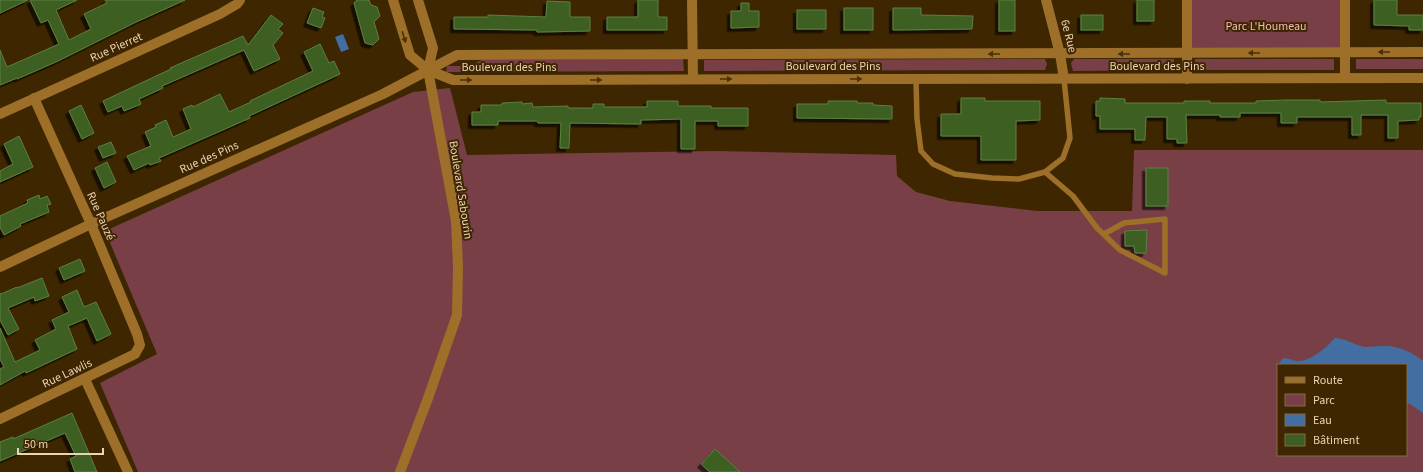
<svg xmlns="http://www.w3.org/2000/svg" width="1423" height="472" font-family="'Source Sans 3',sans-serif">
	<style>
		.green { fill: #783f46; fill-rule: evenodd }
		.water { fill: #436ea1 }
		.building { fill: #3d5e23; stroke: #5b8140; filter: url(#shadow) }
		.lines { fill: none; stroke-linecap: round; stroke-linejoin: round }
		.lane { stroke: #9d6f29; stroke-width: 5.5 }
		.street { stroke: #9d6f29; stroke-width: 10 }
		.secondary { stroke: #9d6f29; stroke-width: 10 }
		.oneway { fill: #4c3106 }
		.labels { text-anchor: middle; stroke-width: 4; stroke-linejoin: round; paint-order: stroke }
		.park-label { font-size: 12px; fill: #f7b7bc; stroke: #3e2600 }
		.street-label { font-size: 12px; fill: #ecd3b3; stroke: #3e2600 }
	</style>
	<defs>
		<filter id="shadow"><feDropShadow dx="-3.5" dy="3.5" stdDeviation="0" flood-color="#0009"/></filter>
	</defs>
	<rect width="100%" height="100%" fill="#3e2600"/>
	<g class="green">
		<polygon points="1187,0 1345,0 1345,53 1186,53"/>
		<polygon points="683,59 684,71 446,72 447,66 469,66 482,60"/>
		<polygon points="1045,59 1047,64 1045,70 704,71 704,60"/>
		<polygon points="1074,59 1174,59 1174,70 1073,71 1071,63"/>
		<rect x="1195" y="59" width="139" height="11"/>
		<rect x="1356" y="59" width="67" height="10"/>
		<path d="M450,88L467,155L717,151L896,155L897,176L916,192L950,201L1037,211H1132L1134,150H1423V472H138L100,383L157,354L105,231L413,92ZM1278,365H1406V455H1278Z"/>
	</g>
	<g class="water">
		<polygon points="343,34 349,49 341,52 335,37"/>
		<path d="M1335,338C1345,338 1354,345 1365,347C1370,347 1377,346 1383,346C1397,345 1412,352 1423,361V413L1410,404L1406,403V365H1278L1283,358C1290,358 1293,361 1298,361C1308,361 1319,353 1326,347C1330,344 1331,341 1335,338Z"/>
	</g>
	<g class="building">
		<polygon points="0,0 28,0 0,13"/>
		<polygon points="30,0 77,0 56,10 69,40 91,29 84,14 107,3 105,0 185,0 134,23 58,61 17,79 17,78 0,85 0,50 7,67 59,44 48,20 41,23"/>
		<polygon points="357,0 369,0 371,5 377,7 380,16 374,22 379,39 373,45 365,43 354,3"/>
		<polygon points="638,0 658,0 658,17 667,17 667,30 607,30 607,17 638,17"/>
		<rect x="999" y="0" width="16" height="31"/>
		<rect x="1137" y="0" width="17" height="21"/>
		<polygon points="1374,0 1397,0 1397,15 1423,15 1423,30 1409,30 1409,26 1374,25"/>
		<polygon points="547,1 570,2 570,17 590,17 590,31 537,32 537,30 454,29 454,17 488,17 488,15 546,17"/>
		<polygon points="741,3 749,3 749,11 759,11 759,27 731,28 731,11 741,11"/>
		<polygon points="313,8 324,12 322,17 325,18 321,28 307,23"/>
		<rect x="844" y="8" width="29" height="22"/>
		<polygon points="893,8 921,8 921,15 973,16 972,29 893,30"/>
		<rect x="797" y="10" width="29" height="19"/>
		<polygon points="271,15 283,24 278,29 283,33 273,45 280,59 254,71 244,50 162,86 163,88 139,99 141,104 124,111 122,106 108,112 103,101 171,69 170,68 243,36 248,45"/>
		<rect x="1081" y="15" width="22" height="15"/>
		<polygon points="320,44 329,63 334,61 340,74 249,116 250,118 159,158 161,161 150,165 149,163 134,170 127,156 151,146 145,132 156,127 155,125 166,120 173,137 191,129 183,109 192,105 193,107 220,94 229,112 251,102 250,101 313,71 304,52"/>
		<polygon points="961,98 985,98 985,101 1040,101 1040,120 1016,121 1016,160 981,160 981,136 941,136 941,114 961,114"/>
		<polygon points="1100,98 1125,99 1125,103 1184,103 1184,101 1210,101 1210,103 1256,103 1256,101 1287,100 1320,100 1320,102 1386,100 1386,103 1421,103 1421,117 1419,117 1419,120 1398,121 1398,138 1388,138 1388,115 1361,115 1361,135 1352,135 1352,117 1297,117 1297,123 1281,123 1281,113 1240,113 1240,117 1220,117 1220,115 1186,115 1187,143 1177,143 1177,139 1167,139 1167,117 1146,117 1145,140 1135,140 1135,129 1100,129 1100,116 1096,116 1096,101 1100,101"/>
		<polygon points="647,101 678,101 678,106 711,106 711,108 748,108 748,126 718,126 718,121 695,121 695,149 681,149 681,119 641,120 641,124 570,123 569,148 560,148 561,123 538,123 537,121 498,121 498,125 472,125 472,112 481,112 481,105 502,105 502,103 522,102 522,104 532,103 533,107 568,106 568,108 593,108 593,104 604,104 604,107 647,107"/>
		<polygon points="828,101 857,101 857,103 873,103 873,105 892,106 892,119 797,118 797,104 828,104"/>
		<polygon points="81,105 94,133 82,139 69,111"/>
		<polygon points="19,136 33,167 0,182 0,171 13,164 4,144"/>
		<polygon points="111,142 116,153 103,158 98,147"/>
		<polygon points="107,162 116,182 104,188 95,168"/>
		<rect x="1146" y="168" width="22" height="38"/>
		<polygon points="39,195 40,199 47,196 51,204 47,205 49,212 20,224 21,226 4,235 0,227 0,216 28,203 27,200"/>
		<polygon points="1147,230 1146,253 1135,253 1134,246 1125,246 1125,231"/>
		<polygon points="80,259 85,271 64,280 59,268"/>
		<polygon points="42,278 49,296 35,301 34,297 8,308 19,329 8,335 0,320 0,293 1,294 17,287 17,288"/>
		<polygon points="77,290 84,307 96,302 111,334 97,341 87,318 68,326 77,349 26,373 25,371 0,385 0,369 4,367 0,359 0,328 15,362 40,350 35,340 56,329 52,320 69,312 62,297"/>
		<polygon points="72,413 97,472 75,472 70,459 76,456 65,433 0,461 0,442 13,437 13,439"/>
		<polygon points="715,449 740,472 710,472 701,464"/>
	</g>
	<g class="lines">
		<g class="lane">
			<polyline points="916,79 917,119 921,151 933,164 955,174 992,178 1019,179 1045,172 1063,158 1070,138 1064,79"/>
			<polyline points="1045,172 1073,196 1097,228 1120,250 1165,273 1165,219 1124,223 1104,234"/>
		</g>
		<g class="street">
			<polyline points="692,0 693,79"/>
			<polyline points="1046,0 1060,54 1064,79"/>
			<polyline points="1187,0 1187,79"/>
			<polyline points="428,70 453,80 1423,78"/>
			<polyline points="1345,78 1345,0"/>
			<polyline points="0,114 220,14 237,4 240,0"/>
			<polyline points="0,267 91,224 383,94 457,55 1423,52"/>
			<polyline points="85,379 128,472"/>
			<polyline points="0,419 135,354 140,345 137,334 91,224 34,98"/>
		</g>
		<g class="secondary">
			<polyline points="393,0 410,55 428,70"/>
			<polyline points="400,472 427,401 457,315 458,267 456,221 428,70 433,48 418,0"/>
		</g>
	</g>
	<defs><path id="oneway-solid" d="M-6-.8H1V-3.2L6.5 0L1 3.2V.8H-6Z"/></defs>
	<g class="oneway">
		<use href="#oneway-solid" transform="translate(404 37) rotate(73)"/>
		<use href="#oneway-solid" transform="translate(1384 52) rotate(180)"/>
		<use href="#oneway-solid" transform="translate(1254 53) rotate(180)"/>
		<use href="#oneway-solid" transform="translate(994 54) rotate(-180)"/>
		<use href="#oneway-solid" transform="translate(1124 54) rotate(180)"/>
		<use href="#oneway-solid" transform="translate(726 79)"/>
		<use href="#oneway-solid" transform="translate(856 79)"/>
		<use href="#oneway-solid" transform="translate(466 80)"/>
		<use href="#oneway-solid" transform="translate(596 80)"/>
	</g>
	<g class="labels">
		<g class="park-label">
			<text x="1266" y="30">Parc L'Houmeau</text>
		</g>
		<g class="street-label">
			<text transform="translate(1069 36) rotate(76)" y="4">6e Rue</text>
			<text transform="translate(116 47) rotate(-24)" y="4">Rue Pierret</text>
			<text x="833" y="70">Boulevard des Pins</text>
			<text x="1157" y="70">Boulevard des Pins</text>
			<text x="509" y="71">Boulevard des Pins</text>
			<text transform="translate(209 157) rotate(-24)" y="4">Rue des Pins</text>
			<text transform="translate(461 190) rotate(81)" y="4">Boulevard Sabourin</text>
			<text transform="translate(101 216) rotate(66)" y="4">Rue Pauzé</text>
			<text transform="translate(67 373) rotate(-25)" y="4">Rue Lawlis</text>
		</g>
	</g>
	<rect x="1277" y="364" width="130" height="92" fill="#3e2600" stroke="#846b48"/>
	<rect x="1285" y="377" width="20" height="6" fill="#9d6f29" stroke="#846b48"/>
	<text x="1313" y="384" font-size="12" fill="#ecd3b3">Route</text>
	<rect x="1285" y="394" width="20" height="12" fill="#783f46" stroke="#846b48"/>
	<text x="1313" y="404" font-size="12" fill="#ecd3b3">Parc</text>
	<rect x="1285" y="414" width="20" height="12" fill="#436ea1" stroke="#846b48"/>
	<text x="1313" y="424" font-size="12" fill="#ecd3b3">Eau</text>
	<rect x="1285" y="434" width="20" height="12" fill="#3d5e23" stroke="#846b48"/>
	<text x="1313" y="444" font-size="12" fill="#ecd3b3">Bâtiment</text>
	<path d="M18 448v6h85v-6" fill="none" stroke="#ecd3b3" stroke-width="2"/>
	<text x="24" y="448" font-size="12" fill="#ecd3b3" stroke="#3e2600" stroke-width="3" paint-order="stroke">50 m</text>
</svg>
